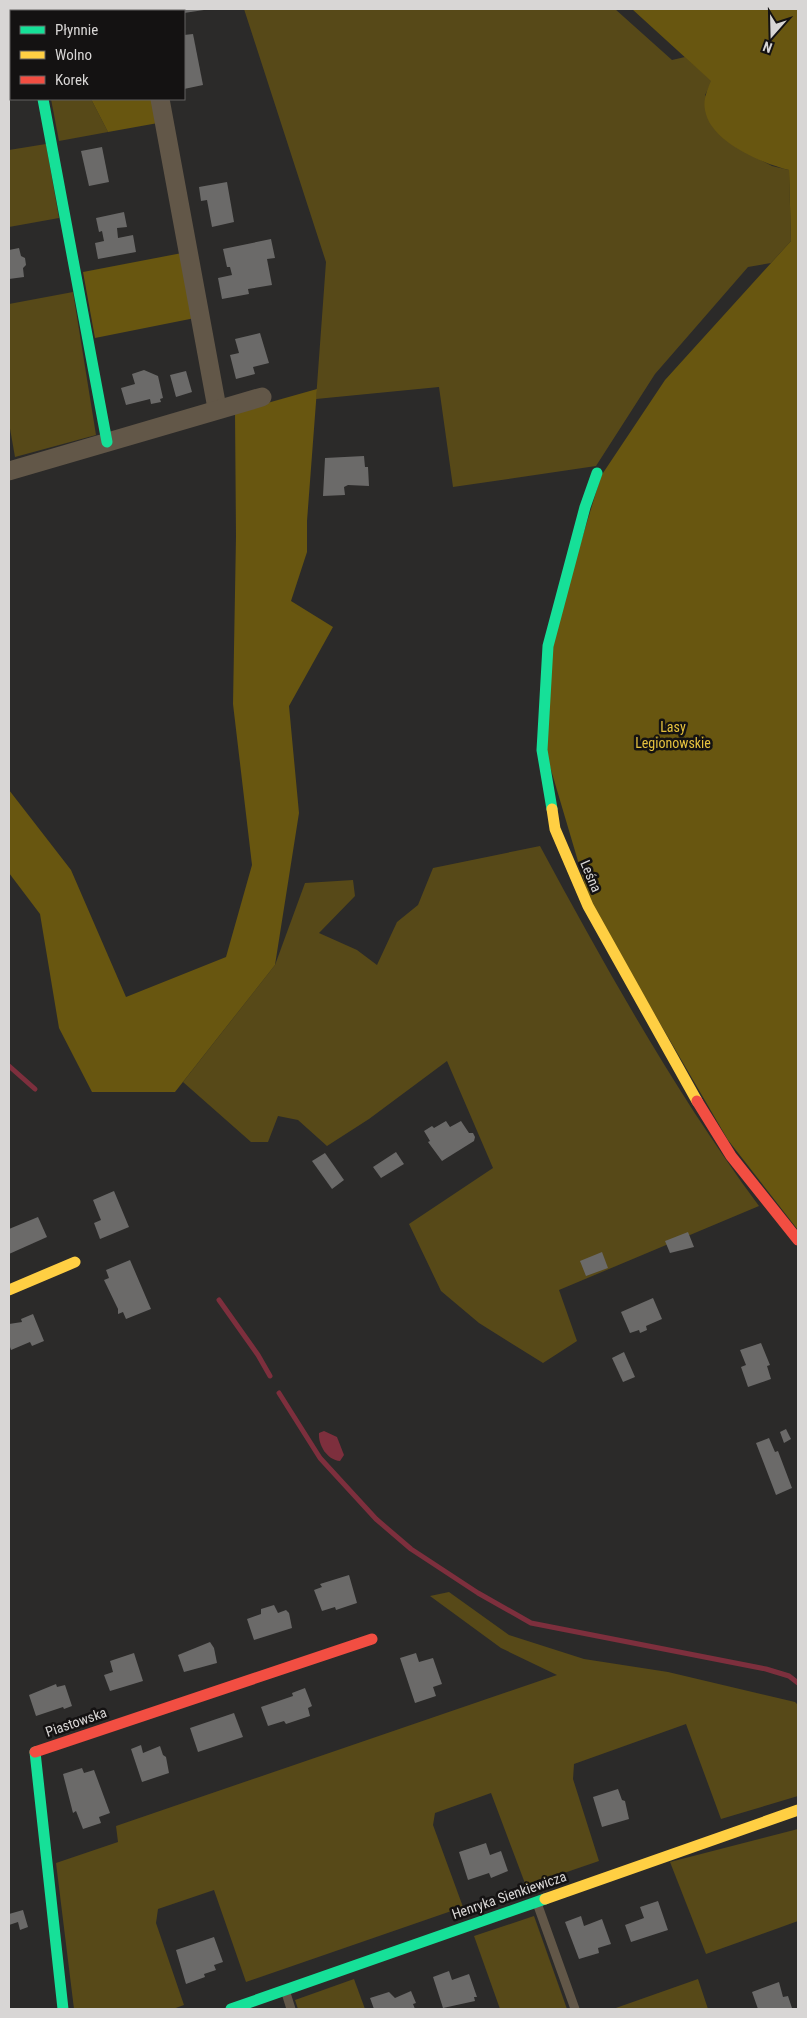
<svg xmlns="http://www.w3.org/2000/svg" width="807" height="2018" font-family="'Roboto Condensed',sans-serif">
	<style>
		.green { fill: #574918 }
		.forest { fill: #685610 }
		.water { fill: #7d2f3d }
		.lines { fill: none; stroke-linecap: round; stroke-linejoin: round }
		.stream { stroke: #7d2f3d; stroke-width: 5 }
		.building { fill: #6b6a69 }
		.lane { stroke: #625748; stroke-width: 9 }
		.street { stroke: #625748; stroke-width: 19 }
		.fast { stroke: #16e098; stroke-width: 11 }
		.slow { stroke: #ffcf43; stroke-width: 11 }
		.jam { stroke: #f24e42; stroke-width: 11 }
		.labels { text-anchor: middle; stroke-width: 5; stroke-linejoin: round; paint-order: stroke }
		.park-label { font-size: 14px; fill: #e5c13e; stroke: #141212 }
		.street-label { font-size: 14px; fill: #d8d6d5; stroke: #141212 }
	</style>
	<rect width="100%" height="100%" fill="#2b2a29"/>
	<g class="green">
		<polygon points="244,9 615,9 672,60 685,57 712,81 705,95 736,147 772,166 789,170 791,241 771,263 748,267 655,374 596,466 453,487 439,387 316,399 326,262"/>
		<polygon points="51,99 91,99 108,132 59,141"/>
		<polygon points="46,144 59,218 9,227 9,150"/>
		<polygon points="73,292 96,435 15,457 9,423 9,304"/>
		<path d="M540,846C607,970 675,1092 759,1206L559,1290L577,1341L543,1363L479,1323L441,1291L409,1224L493,1168L447,1061L369,1119L327,1146L298,1120L278,1116L268,1142H251L183,1082L275,965L305,883L353,880L355,896L319,933L357,950L377,965L397,922L418,905L433,868Z"/>
		<polygon points="449,1592 509,1635 584,1659 668,1672 795,1702 798,1705 798,1796 721,1819 686,1724 574,1764 573,1779 599,1861 526,1886 491,1793 435,1813 433,1825 463,1907 246,1982 214,1890 158,1909 156,1923 184,2005 173,2009 74,2009 56,1863 118,1842 116,1826 557,1675 501,1648 430,1596"/>
		<polygon points="798,1829 798,1921 706,1954 670,1862"/>
		<polygon points="534,1916 567,2009 500,2009 474,1936"/>
		<polygon points="354,1979 365,2009 298,2009 295,2000"/>
		<polygon points="698,1979 708,2009 613,2009"/>
	</g>
	<g class="forest">
		<path d="M632,9H798V1230L728,1140L591,905L546,753L552,637L601,476L665,380L791,241L789,170C762,163 710,142 705,110C703,100 707,90 711,81Z"/>
		<polygon points="91,99 154,99 158,123 108,132"/>
		<polygon points="182,253 195,318 95,338 83,272"/>
		<polygon points="317,389 307,521 307,552 291,601 333,627 289,706 299,813 275,965 175,1092 92,1092 59,1028 40,914 9,873 9,790 71,870 126,997 226,957 252,865 233,704 236,536 235,412"/>
	</g>
	<path class="water" d="M324,1431L337,1437L344,1455L340,1461C327,1460 318,1445 319,1433Z"/>
	<g class="lines">
		<g class="stream">
			<polyline points="9,1066 35,1089"/>
			<polyline points="219,1300 258,1355 270,1376"/>
			<polyline points="279,1393 320,1458 376,1519 411,1549 478,1593 531,1623 766,1669 789,1676 798,1683"/>
		</g>
	</g>
	<g class="building">
		<polygon points="168,9 204,9 204,10 184,13 184,11 168,11"/>
		<polygon points="10,33 11,64 9,64 9,34"/>
		<polygon points="193,34 203,85 184,89 184,35"/>
		<polygon points="102,147 109,182 89,186 81,151"/>
		<polygon points="227,182 234,222 212,227 207,200 201,201 199,187"/>
		<polygon points="124,212 127,227 117,228 118,238 133,235 136,252 98,259 95,243 104,241 102,231 99,232 96,218"/>
		<polygon points="271,239 275,258 267,259 272,285 248,289 249,294 222,299 218,278 232,275 230,267 227,267 223,249"/>
		<polygon points="19,248 21,256 25,258 26,265 23,268 24,277 9,279 9,250"/>
		<polygon points="260,333 269,363 253,367 255,374 236,379 230,355 239,353 235,339"/>
		<polygon points="144,370 158,376 163,398 160,399 161,402 151,404 150,399 126,405 121,388 135,384 132,374"/>
		<polygon points="186,371 192,392 176,397 170,375"/>
		<polygon points="364,456 365,467 368,467 369,486 348,485 344,487 345,495 323,496 325,458"/>
		<polygon points="446,1121 450,1127 461,1121 469,1133 473,1133 475,1137 474,1141 442,1161 428,1142 430,1141 424,1131 432,1126 434,1128"/>
		<polygon points="396,1152 404,1164 381,1178 373,1167"/>
		<polygon points="325,1153 344,1180 332,1189 312,1161"/>
		<polygon points="114,1191 129,1227 100,1239 94,1223 101,1220 93,1200"/>
		<polygon points="38,1217 47,1237 9,1254 9,1229"/>
		<polygon points="688,1232 694,1247 670,1253 665,1241"/>
		<polygon points="602,1252 608,1268 586,1276 580,1261"/>
		<polygon points="130,1260 151,1309 126,1319 123,1312 118,1314 118,1309 104,1280 109,1278 106,1270"/>
		<polygon points="653,1298 662,1319 646,1326 647,1330 640,1333 639,1330 630,1333 621,1312"/>
		<polygon points="33,1314 44,1341 32,1346 30,1342 11,1350 9,1344 9,1324 22,1322 21,1319"/>
		<polygon points="761,1343 770,1365 767,1366 771,1379 748,1387 741,1367 746,1365 740,1350"/>
		<polygon points="624,1352 635,1377 623,1382 612,1358"/>
		<polygon points="786,1429 791,1439 784,1443 780,1432"/>
		<polygon points="769,1438 775,1452 778,1451 792,1488 776,1495 756,1443"/>
		<polygon points="349,1575 357,1603 336,1610 335,1607 322,1611 314,1590 322,1587 320,1584"/>
		<polygon points="274,1605 278,1613 286,1610 289,1613 292,1628 254,1640 247,1619 261,1614 261,1609"/>
		<polygon points="210,1642 214,1648 217,1663 184,1672 178,1655"/>
		<polygon points="134,1653 143,1681 110,1691 104,1675 113,1672 110,1661"/>
		<polygon points="416,1653 419,1662 433,1658 442,1684 433,1687 436,1696 415,1703 400,1658"/>
		<polygon points="56,1684 57,1687 65,1685 72,1706 64,1709 63,1707 36,1716 29,1695"/>
		<polygon points="305,1688 312,1706 308,1708 310,1716 286,1724 284,1721 268,1726 261,1707 293,1696 292,1693"/>
		<polygon points="234,1713 243,1737 198,1752 190,1728"/>
		<polygon points="141,1745 143,1753 160,1746 163,1755 166,1757 169,1773 142,1782 131,1749"/>
		<polygon points="82,1768 84,1773 94,1770 110,1813 99,1817 101,1823 83,1829 76,1811 73,1813 63,1774"/>
		<polygon points="618,1789 622,1800 625,1801 629,1819 602,1827 593,1797"/>
		<polygon points="486,1843 490,1855 501,1851 508,1871 491,1878 489,1873 468,1880 459,1852"/>
		<polygon points="658,1901 668,1930 631,1942 625,1925 644,1918 640,1907"/>
		<polygon points="23,1910 28,1927 20,1930 18,1922 9,1925 9,1914"/>
		<polygon points="581,1916 584,1926 602,1919 611,1944 598,1948 599,1953 579,1959 565,1922"/>
		<polygon points="214,1937 223,1962 214,1965 216,1970 204,1974 205,1977 186,1984 176,1950"/>
		<polygon points="449,1971 452,1980 469,1974 477,1997 474,1997 475,2001 443,2008 433,1977"/>
		<polygon points="779,1982 783,1997 788,1996 792,2008 758,2009 752,1992"/>
		<polygon points="411,1991 416,2003 413,2004 415,2009 374,2009 370,1998 389,1992 395,1998"/>
	</g>
	<g class="lines">
		<g class="lane">
			<polyline points="537,1903 575,2009"/>
			<polyline points="286,1993 291,2009"/>
		</g>
		<g class="street">
			<polyline points="26,9 26,11"/>
			<polyline points="144,9 144,11"/>
			<polyline points="160,99 217,408"/>
			<polyline points="9,471 262,397"/>
		</g>
		<g class="fast">
			<polyline points="43,99 107,442"/>
			<polyline points="552,809 542,750 548,646 585,507 597,473"/>
			<polyline points="35,1752 63,2009"/>
			<polyline points="231,2009 545,1899"/>
		</g>
		<g class="slow">
			<polyline points="552,809 555,829 588,906 697,1101"/>
			<polyline points="9,1290 75,1262"/>
			<polyline points="545,1899 798,1810"/>
		</g>
		<g class="jam">
			<polyline points="697,1101 731,1156 798,1240"/>
			<polyline points="35,1752 372,1639"/>
		</g>
	</g>
	<g class="labels">
		<g class="park-label">
			<text x="673" y="732">Lasy<tspan x="673" dy="16">Legionowskie</tspan></text>
		</g>
		<g class="street-label">
			<text transform="translate(591 876) rotate(67)" y="5">Leśna</text>
			<text transform="translate(76 1722) rotate(-19)" y="5">Piastowska</text>
			<text transform="translate(509 1895) rotate(-19)" y="5">Henryka Sienkiewicza</text>
		</g>
	</g>
	<rect width="807" height="2018" fill="none" stroke="#d8d6d5" stroke-width="20"/>
	<rect x="10" y="10" width="175" height="90" fill="#141212" stroke="#626060"/>
	<rect x="20" y="26" width="25" height="8" fill="#16e098" stroke="#626060"/>
	<text x="55" y="35" font-size="15" fill="#d8d6d5">Płynnie</text>
	<rect x="20" y="51" width="25" height="8" fill="#ffcf43" stroke="#626060"/>
	<text x="55" y="60" font-size="15" fill="#d8d6d5">Wolno</text>
	<rect x="20" y="76" width="25" height="8" fill="#f24e42" stroke="#626060"/>
	<text x="55" y="85" font-size="15" fill="#d8d6d5">Korek</text>
	<g transform="translate(772 35) rotate(200)" stroke="#141212" stroke-width="4" paint-order="stroke">
	<path d="M0-4L9 19L0 12L-9 19Z" fill="#d8d6d5"/>
	<text y="-8" font-size="14" font-weight="bold" text-anchor="middle" fill="#d8d6d5">N</text>
	</g>
</svg>
